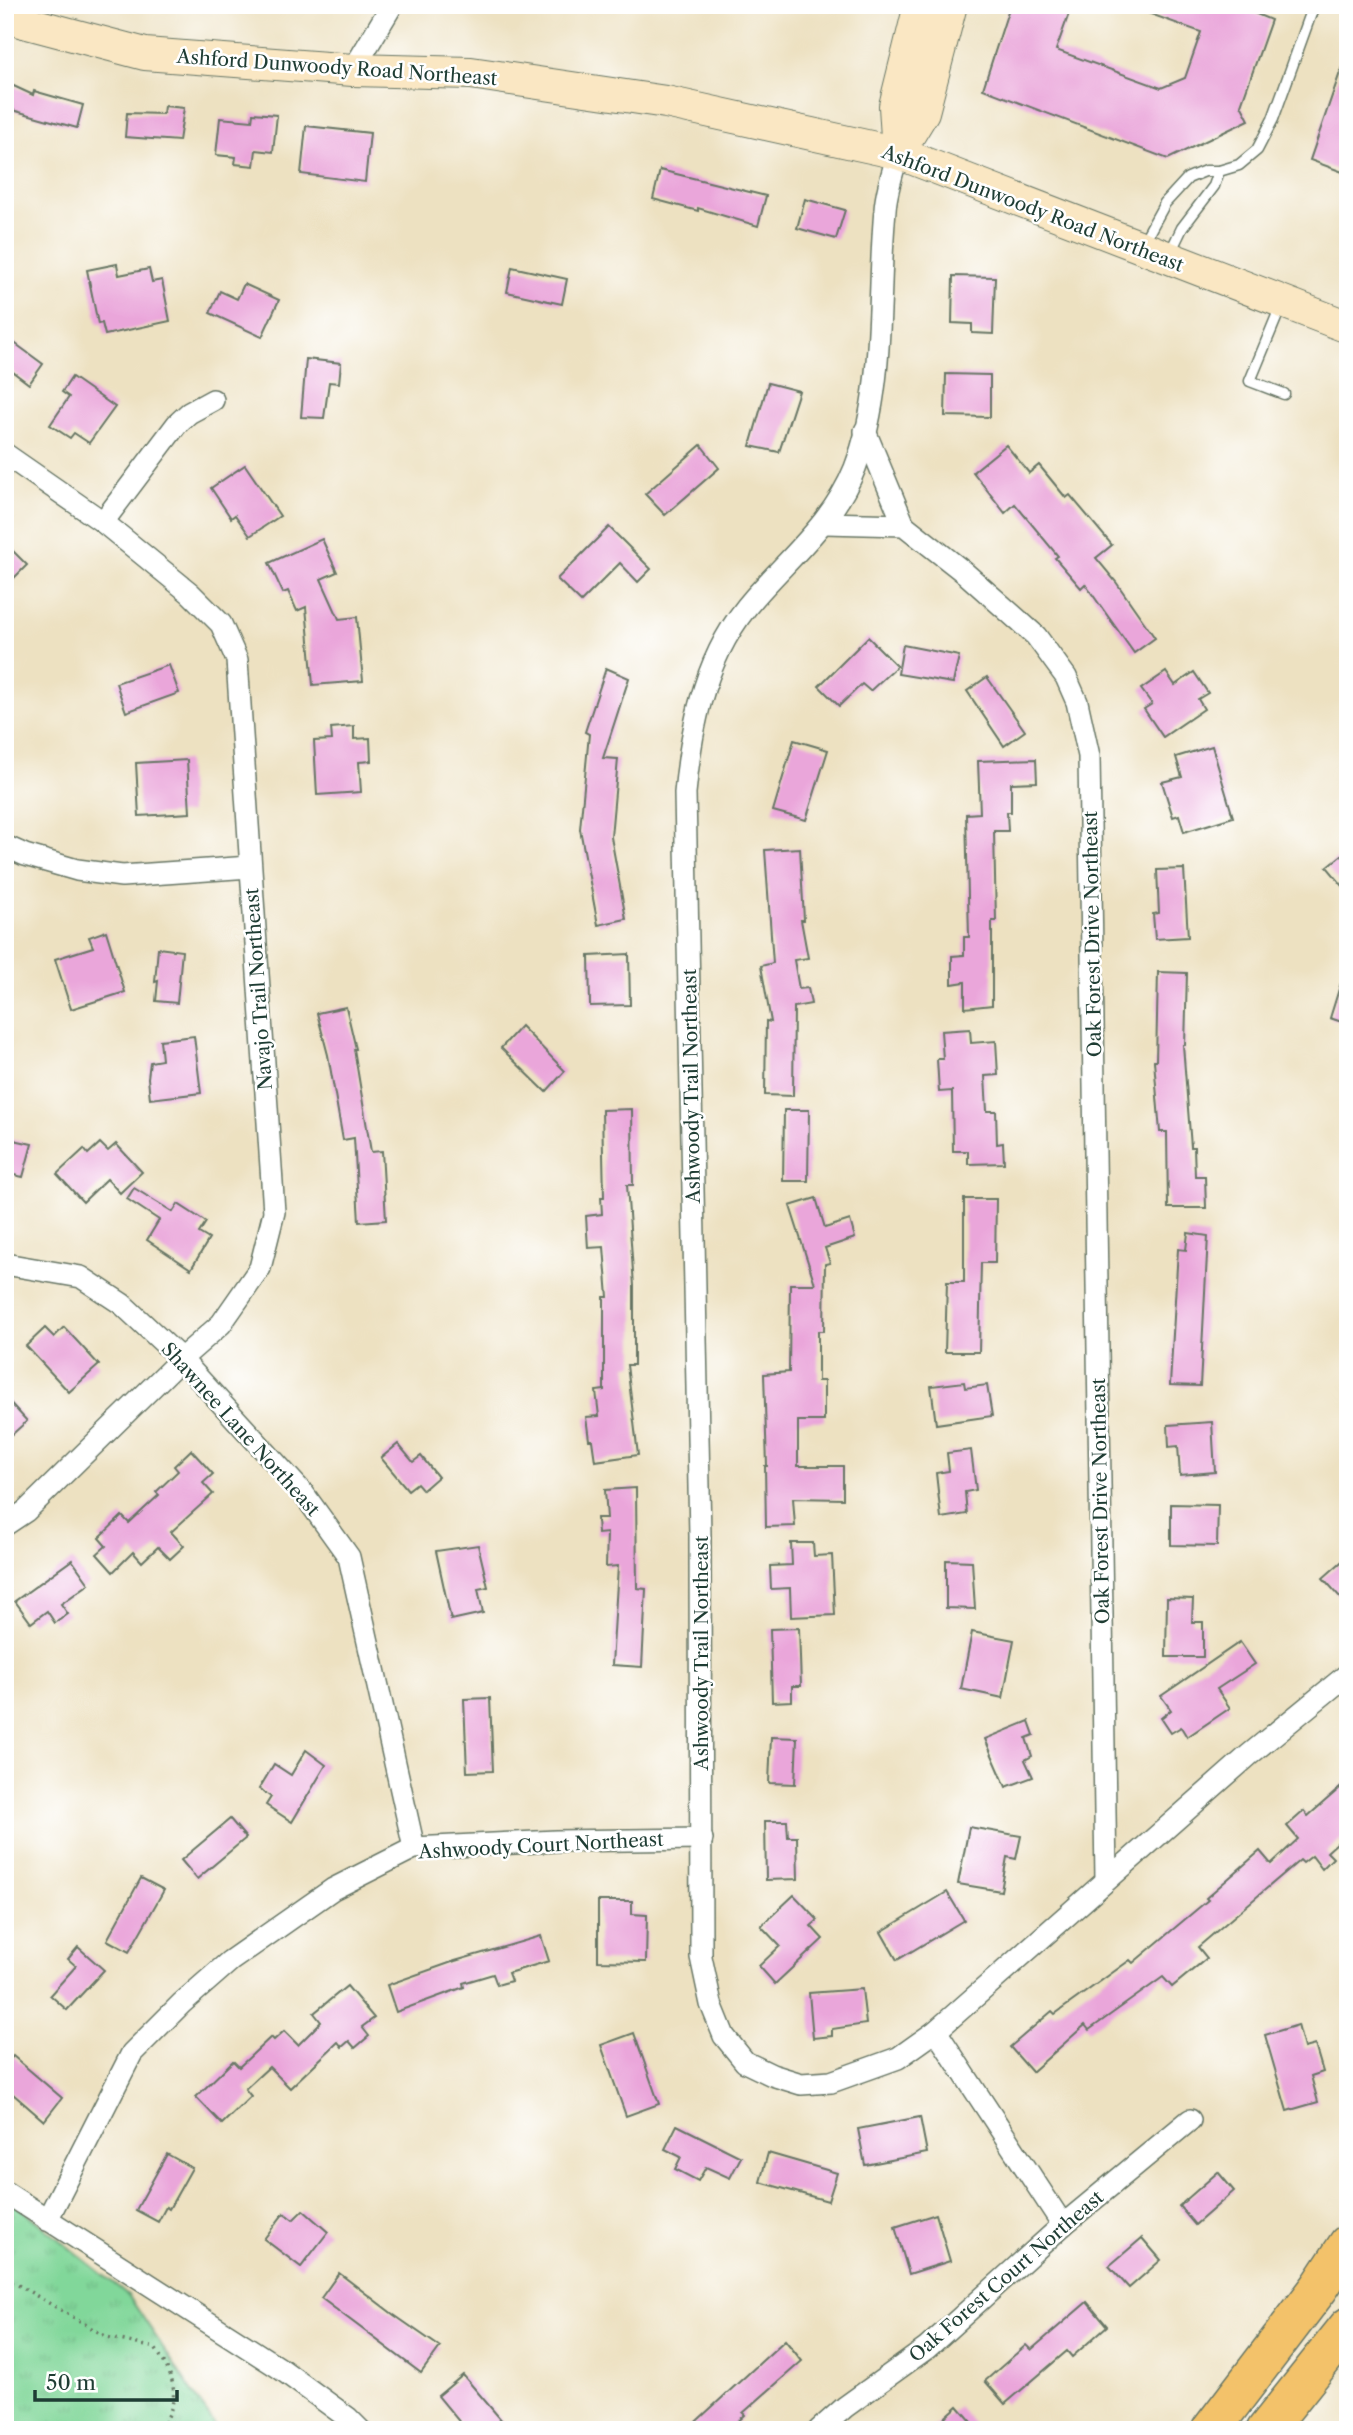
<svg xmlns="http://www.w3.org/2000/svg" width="1353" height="2435" font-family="'Libre Caslon Text',serif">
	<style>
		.park { fill: url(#park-tufts); stroke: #508a67; stroke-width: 2 }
		.building { fill: #eaa6da }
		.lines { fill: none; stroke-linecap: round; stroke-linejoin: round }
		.service-casing { stroke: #677665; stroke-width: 13 }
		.minor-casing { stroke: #677665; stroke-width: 24 }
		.secondary-casing { stroke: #677665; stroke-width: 34 }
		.motorway-casing { stroke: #677665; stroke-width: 41 }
		.path { stroke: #677665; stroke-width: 3.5; stroke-dasharray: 2 5; stroke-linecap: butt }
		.service { stroke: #fff; stroke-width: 10 }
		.minor { stroke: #fff; stroke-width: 21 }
		.secondary { stroke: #fae7c3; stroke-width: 32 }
		.motorway { stroke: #f3c26a; stroke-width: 38 }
		.labels { text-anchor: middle; stroke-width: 5; stroke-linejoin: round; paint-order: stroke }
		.street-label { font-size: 19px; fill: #1f3d34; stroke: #fff }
	</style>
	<defs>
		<pattern id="park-tufts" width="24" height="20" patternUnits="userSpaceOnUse" patternTransform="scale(1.75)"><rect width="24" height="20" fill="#81d79a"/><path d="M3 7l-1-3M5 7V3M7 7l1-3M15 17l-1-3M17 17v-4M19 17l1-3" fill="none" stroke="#6fb985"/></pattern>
	</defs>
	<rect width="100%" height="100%" fill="#fff"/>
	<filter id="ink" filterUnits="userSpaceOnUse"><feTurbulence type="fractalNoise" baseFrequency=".0143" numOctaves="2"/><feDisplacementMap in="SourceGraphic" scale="14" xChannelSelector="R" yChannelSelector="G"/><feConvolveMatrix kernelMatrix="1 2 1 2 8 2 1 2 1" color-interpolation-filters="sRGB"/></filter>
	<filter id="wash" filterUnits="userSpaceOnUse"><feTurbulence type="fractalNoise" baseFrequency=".00686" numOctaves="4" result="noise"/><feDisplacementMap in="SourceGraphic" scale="28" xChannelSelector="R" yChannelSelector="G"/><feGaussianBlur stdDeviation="1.57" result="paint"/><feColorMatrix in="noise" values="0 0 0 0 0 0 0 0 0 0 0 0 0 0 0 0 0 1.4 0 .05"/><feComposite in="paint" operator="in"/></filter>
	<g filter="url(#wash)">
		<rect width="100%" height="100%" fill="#ede1c1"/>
		<polygon class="park" points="5,2196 128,2295 218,2430 5,2430"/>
		<g id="blocks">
			<g class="building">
				<polygon points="1010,5 1072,5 1056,50 1161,88 1185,78 1201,32 1131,7 1132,5 1235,5 1271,20 1241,105 1249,120 1168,159 983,89"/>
				<polygon points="1345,58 1348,58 1348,174 1310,160"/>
				<polygon points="5,82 33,95 34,91 83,105 77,128 5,108"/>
				<polygon points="164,106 184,108 179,141 125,137 127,113 163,114"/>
				<polygon points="253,113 277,115 273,152 256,150 254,166 235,164 236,157 216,155 220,118 252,121"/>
				<polygon points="306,126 370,133 365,182 301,174"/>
				<polygon points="660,170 766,196 758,226 698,208 698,211 653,199"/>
				<polygon points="805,199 845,210 836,239 797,228"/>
				<polygon points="117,264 119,275 149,269 152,282 162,280 170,321 105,335 102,323 98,324 87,270"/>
				<polygon points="512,267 567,279 562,304 507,292"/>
				<polygon points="953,276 995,277 993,334 972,333 972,324 952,323"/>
				<polygon points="244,284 279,300 262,337 210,313 220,291 237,299"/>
				<polygon points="5,336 43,364 29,384 5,366"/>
				<polygon points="306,359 341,363 339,383 329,382 324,418 301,417"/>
				<polygon points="946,374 990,375 990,417 945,416"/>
				<polygon points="72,377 115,407 89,443 74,433 70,438 50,425 69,397 62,392"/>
				<polygon points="768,383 799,391 779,452 750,446"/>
				<polygon points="701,445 719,468 665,515 645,494"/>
				<polygon points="1006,445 1029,473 1039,465 1066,498 1070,495 1112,545 1096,558 1116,582 1155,638 1134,653 1085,584 1081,588 1055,558 1058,556 1015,504 1005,513 973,472"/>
				<polygon points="245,465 280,516 250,536 235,515 231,518 211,488"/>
				<polygon points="609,527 651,569 638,582 620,563 581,602 557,579"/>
				<polygon points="322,539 337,572 321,579 339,619 357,617 363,681 313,685 306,607 297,611 288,591 283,593 269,563"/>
				<polygon points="5,543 27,565 5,587"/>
				<polygon points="868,637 897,666 870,691 862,684 839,706 819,686"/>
				<polygon points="903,645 959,656 953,683 898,674"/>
				<polygon points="169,665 179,693 126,712 116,683"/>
				<polygon points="606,668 629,678 603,758 618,759 611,837 626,919 598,925 580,829 589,734 585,732"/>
				<polygon points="1166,672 1175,685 1194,672 1208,693 1198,699 1204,709 1163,737 1144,709 1152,704 1141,689"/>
				<polygon points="987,677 1025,731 1004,746 967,691"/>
				<polygon points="354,726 354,739 370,738 371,761 359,762 361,792 317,795 314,741 332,740 331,728"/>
				<polygon points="794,740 828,750 806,820 773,811"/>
				<polygon points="1212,746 1233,817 1184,832 1179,815 1173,817 1162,782 1182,777 1176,757"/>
				<polygon points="1036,759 1037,782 1011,783 1011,812 1007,812 1008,831 994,831 996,921 992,921 992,1005 965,1008 965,982 952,984 952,956 964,955 964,937 969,937 966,814 980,813 978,761"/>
				<polygon points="187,760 190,813 139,816 136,763"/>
				<polygon points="800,848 804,920 801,920 808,958 794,960 799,989 808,988 811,1004 794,1007 793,1096 765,1095 766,1021 771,1022 761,966 773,963 765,850"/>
				<polygon points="1348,850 1348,892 1327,867"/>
				<polygon points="1184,869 1188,937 1155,939 1153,914 1159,913 1157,870"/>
				<polygon points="106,931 125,992 71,1009 55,959 93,947 89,937"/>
				<polygon points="158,948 182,951 177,1003 156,1001 158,981 155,982"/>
				<polygon points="629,954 630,1005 590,1006 589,956"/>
				<polygon points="1158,972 1187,973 1185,1045 1183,1045 1191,1147 1194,1147 1195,1176 1205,1176 1206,1208 1168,1208 1167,1132 1160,1132 1154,1061 1156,1061"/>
				<polygon points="1344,973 1348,973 1348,1024 1330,1018"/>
				<polygon points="346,1007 356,1049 354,1049 371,1152 382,1151 386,1220 359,1222 354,1138 343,1140 328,1055 317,1013"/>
				<polygon points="521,1026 565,1071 546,1092 501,1048"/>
				<polygon points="970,1029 971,1043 996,1041 998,1075 985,1076 987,1111 996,1111 997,1144 1003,1143 1004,1163 968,1164 968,1151 953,1151 952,1091 939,1092 937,1059 943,1059 941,1031"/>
				<polygon points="194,1036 201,1093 150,1099 148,1078 150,1062 162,1060 160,1040"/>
				<polygon points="632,1109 633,1185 627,1185 634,1286 634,1365 627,1365 638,1455 595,1461 592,1440 589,1440 586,1417 599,1416 596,1391 604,1390 604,1297 608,1297 604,1247 588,1248 586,1216 602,1214 601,1197 604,1197 602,1110"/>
				<polygon points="784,1110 809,1110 808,1181 783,1181"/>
				<polygon points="5,1138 32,1144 23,1177 5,1173"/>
				<polygon points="100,1143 108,1151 116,1144 142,1172 120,1193 107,1179 83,1202 57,1174 84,1149 88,1154"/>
				<polygon points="134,1188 173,1212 178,1204 206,1222 199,1233 209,1239 191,1269 147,1240 159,1220 127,1199"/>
				<polygon points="816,1198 825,1228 850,1220 855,1238 825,1248 830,1263 825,1264 824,1331 818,1331 818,1381 824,1381 824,1421 798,1421 798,1466 843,1466 843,1499 793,1498 795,1526 766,1527 765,1466 767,1466 764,1374 789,1372 790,1284 815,1284 790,1206"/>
				<polygon points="964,1199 996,1199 995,1263 981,1263 979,1352 945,1352 947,1282 964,1282"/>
				<polygon points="1188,1233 1208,1236 1200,1386 1170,1385 1178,1249 1186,1250"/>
				<polygon points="64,1327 99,1365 69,1392 26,1346 45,1328 54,1337"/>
				<polygon points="964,1382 965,1388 987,1385 992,1416 936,1424 931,1386"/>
				<polygon points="5,1397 27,1421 5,1441"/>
				<polygon points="1212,1422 1215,1472 1180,1475 1178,1446 1169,1447 1168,1425"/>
				<polygon points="398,1444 413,1462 421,1456 438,1477 423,1490 417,1483 408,1490 381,1458"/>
				<polygon points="191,1450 213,1474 203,1483 213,1494 171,1532 184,1546 170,1559 158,1547 142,1562 133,1552 113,1572 97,1554 106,1546 99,1538 122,1516 129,1523 159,1495 156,1492 178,1471 174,1466"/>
				<polygon points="971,1450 976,1490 965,1492 967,1514 941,1518 936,1473 949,1471 947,1453"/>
				<polygon points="636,1488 637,1588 646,1589 642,1667 612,1665 618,1566 606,1567 607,1533 598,1534 597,1518 607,1518 605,1490"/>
				<polygon points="1171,1504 1218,1505 1217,1546 1171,1545"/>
				<polygon points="791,1543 813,1543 814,1556 832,1555 835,1615 791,1617 790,1588 771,1589 770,1566 792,1565"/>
				<polygon points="478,1545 488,1587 478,1589 483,1613 451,1620 436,1551"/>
				<polygon points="1348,1556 1348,1606 1323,1578"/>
				<polygon points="72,1560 89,1584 61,1604 68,1614 55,1623 47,1611 31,1623 15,1601"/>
				<polygon points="946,1560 972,1561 975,1609 946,1608"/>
				<polygon points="1167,1598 1193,1599 1192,1622 1203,1622 1203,1657 1166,1657"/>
				<polygon points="799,1628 801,1686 792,1686 792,1701 772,1702 770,1629"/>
				<polygon points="972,1632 1014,1640 1003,1698 961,1689"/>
				<polygon points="1240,1642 1255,1664 1217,1689 1230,1708 1187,1737 1181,1727 1171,1733 1161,1718 1171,1710 1161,1696"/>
				<polygon points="490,1698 493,1771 467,1772 464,1699"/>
				<polygon points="1029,1721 1034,1735 1026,1738 1032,1756 1025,1760 1033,1777 1006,1787 985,1739"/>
				<polygon points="771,1737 797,1738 795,1784 769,1783"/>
				<polygon points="306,1750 326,1765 292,1822 266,1805 271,1797 259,1789 274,1764 291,1775"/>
				<polygon points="1348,1781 1348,1833 1327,1852 1333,1858 1322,1869 1312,1856 1303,1863 1300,1860 1198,1947 1207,1958 1172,1987 1163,1977 1089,2030 1085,2025 1032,2072 1010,2047 1052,2011 1055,2014 1130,1960 1133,1963 1208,1900 1206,1898 1260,1851 1271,1864 1298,1839 1287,1826 1304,1811 1308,1816"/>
				<polygon points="230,1819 246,1838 197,1879 181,1860"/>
				<polygon points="765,1821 787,1821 788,1837 797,1837 798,1879 766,1880"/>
				<polygon points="969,1827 1021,1836 1016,1859 1007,1857 1001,1891 958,1884"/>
				<polygon points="141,1878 164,1890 129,1952 107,1940"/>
				<polygon points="947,1892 964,1920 897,1960 881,1932"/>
				<polygon points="794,1895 818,1920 811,1926 823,1939 775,1984 759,1966 780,1946 761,1926"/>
				<polygon points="598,1901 632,1901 632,1914 647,1915 646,1962 598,1961"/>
				<polygon points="541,1936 549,1961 508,1973 511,1981 497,1985 493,1974 463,1983 464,1987 396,2012 387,1985 455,1961"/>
				<polygon points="78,1947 104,1970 67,2010 50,1995 76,1966 68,1959"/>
				<polygon points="347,1986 374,2018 362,2027 369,2036 355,2048 349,2041 342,2047 338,2042 290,2088 269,2067 245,2089 251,2096 222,2124 196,2097 233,2061 239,2067 271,2037 274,2040 284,2031 298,2045 321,2022 314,2013"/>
				<polygon points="862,1989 866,2024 832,2029 832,2036 813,2038 809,1993"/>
				<polygon points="1298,2025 1304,2048 1315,2045 1323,2072 1311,2076 1318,2102 1287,2111 1265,2035"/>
				<polygon points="634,2033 659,2104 626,2116 601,2045"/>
				<polygon points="13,2056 62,2098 44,2121 5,2087 5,2065"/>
				<polygon points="920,2117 927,2153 865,2165 858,2129"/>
				<polygon points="677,2125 741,2157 730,2178 706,2167 698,2181 675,2169 681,2157 665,2149"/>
				<polygon points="768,2153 837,2173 828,2201 760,2182"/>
				<polygon points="167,2154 192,2168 169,2209 166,2207 158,2222 136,2210"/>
				<polygon points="1218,2172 1234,2191 1195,2225 1179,2206"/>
				<polygon points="303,2210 328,2232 301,2267 264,2239 284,2213 293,2220"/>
				<polygon points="936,2214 950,2261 909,2274 895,2227"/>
				<polygon points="1142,2238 1161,2260 1129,2288 1109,2266"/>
				<polygon points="339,2273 394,2315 440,2347 421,2373 321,2298"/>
				<polygon points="1087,2302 1107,2326 1072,2357 1067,2351 1005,2404 985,2381 1026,2345 1031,2350"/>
				<polygon points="785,2340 802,2361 743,2413 745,2415 729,2430 687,2430"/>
				<polygon points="463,2375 503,2422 494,2430 466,2430 438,2396"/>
				<polygon points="958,2406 979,2430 931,2430"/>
			</g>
		</g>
	</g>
	<g filter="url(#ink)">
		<use href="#blocks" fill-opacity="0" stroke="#677665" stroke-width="2"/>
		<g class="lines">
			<g class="service-casing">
				<g id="service">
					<polyline points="1143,243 1165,203 1188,178 1205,171 1219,171 1239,165 1257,150 1273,119 1314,5"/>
					<polyline points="1169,255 1182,228 1214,186 1219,171"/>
					<polyline points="1281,306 1250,381 1284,394"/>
				</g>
			</g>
			<g class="minor-casing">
				<g id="minor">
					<polyline points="353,70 392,5"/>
					<path d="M898,153C893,172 886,191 885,210C877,295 886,386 855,468C834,521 792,555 755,597C706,652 692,721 685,793L700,1536L701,1957L711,2004L724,2036L745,2062L772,2075L801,2084L831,2082L898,2058L936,2031L1249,1755L1348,1674"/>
					<polyline points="865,431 904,525"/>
					<polyline points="5,454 103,522 190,593 221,624 237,660 274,1212 260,1268 221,1324 181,1359 26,1511 5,1525"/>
					<polyline points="103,522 177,424 189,413 213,400"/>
					<polyline points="825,523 904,525 965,573 1036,636 1066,677 1077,702 1089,756 1106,1879"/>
					<polyline points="5,846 25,855 77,870 122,876 250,867"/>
					<polyline points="5,1264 81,1277 122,1304 181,1359 303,1493 349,1557 414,1848"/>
					<polyline points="936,2031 1063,2225"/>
					<polyline points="5,2192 281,2369 348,2418 360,2430"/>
					<polyline points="47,2220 132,2053 182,2003 230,1961 333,1889 414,1848 556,1841 702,1839"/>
					<polyline points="819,2430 845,2407 927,2348 1063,2225 1190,2120"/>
				</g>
			</g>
			<g class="secondary-casing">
				<g id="secondary">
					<polyline points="5,17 145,54 353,70 471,73 666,102 898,153 1348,327"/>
					<polyline points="898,153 923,112 951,5"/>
					<polyline points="898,153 895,106 920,5"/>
				</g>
			</g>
			<g class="motorway-casing">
				<g id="motorway">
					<polyline points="1211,2430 1319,2288 1348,2244"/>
					<polyline points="1266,2430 1348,2327"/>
				</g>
			</g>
			<path class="path" d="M5,2280L18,2285L107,2337L155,2348C175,2377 182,2398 160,2430"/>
			<use href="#service" class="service"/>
			<use href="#minor" class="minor"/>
			<use href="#secondary" class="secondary"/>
			<use href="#motorway" class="motorway"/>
		</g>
	</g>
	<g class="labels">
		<g class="street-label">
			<text transform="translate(337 67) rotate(4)" y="7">Ashford Dunwoody Road Northeast</text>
			<text transform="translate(1033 208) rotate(21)" y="7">Ashford Dunwoody Road Northeast</text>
			<text transform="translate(1092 934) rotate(-91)" y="7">Oak Forest Drive Northeast</text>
			<text transform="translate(258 989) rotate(-94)" y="7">Navajo Trail Northeast</text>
			<text transform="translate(691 1086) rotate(-91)" y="7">Ashwoody Trail Northeast</text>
			<text transform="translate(241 1429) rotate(48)" y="7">Shawnee Lane Northeast</text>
			<text transform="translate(1100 1501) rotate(-91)" y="7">Oak Forest Drive Northeast</text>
			<text transform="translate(701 1653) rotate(-90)" y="7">Ashwoody Trail Northeast</text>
			<text transform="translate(541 1845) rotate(-3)" y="7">Ashwoody Court Northeast</text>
			<text transform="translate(1006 2276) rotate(-41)" y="7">Oak Forest Court Northeast</text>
		</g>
	</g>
	<rect width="1353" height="2435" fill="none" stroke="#fff" stroke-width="28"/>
	<path d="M35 2390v10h142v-10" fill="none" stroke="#1f3d34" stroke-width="3.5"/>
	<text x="46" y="2390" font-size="21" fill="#1f3d34" stroke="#ffffff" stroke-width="5" paint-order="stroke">50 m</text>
</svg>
